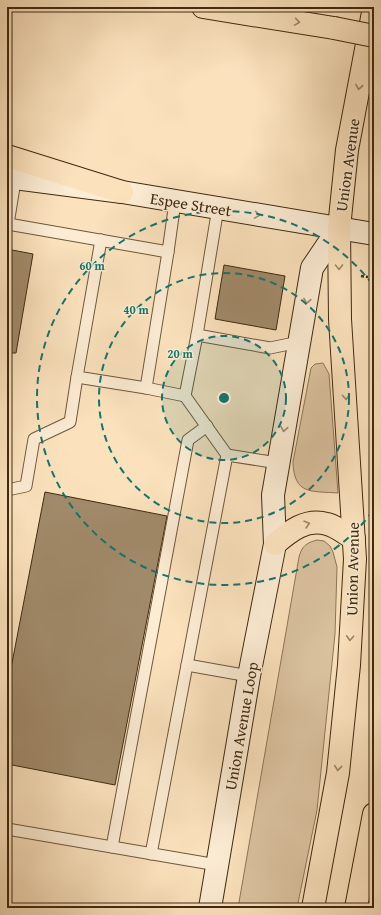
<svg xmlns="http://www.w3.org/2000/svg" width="381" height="915" font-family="'Gentium Book Plus',serif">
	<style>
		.green { fill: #dbc3a0; stroke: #8d7658 }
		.building { fill: #a18a6a; stroke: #3f2a10 }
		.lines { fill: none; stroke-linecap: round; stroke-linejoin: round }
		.lane-casing { stroke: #6e583b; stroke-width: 13 }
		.secondary-casing { stroke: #3f2a10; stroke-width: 24 }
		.primary-casing { stroke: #3f2a10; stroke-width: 24 }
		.highway-casing { stroke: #3f2a10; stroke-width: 24 }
		.path { stroke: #3f2a10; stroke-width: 2.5; stroke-dasharray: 3 2; stroke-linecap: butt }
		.lane { stroke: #fcecd4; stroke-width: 11 }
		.secondary { stroke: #fcecd4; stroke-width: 22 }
		.primary { stroke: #fbe2bd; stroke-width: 22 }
		.highway { stroke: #fbe2bd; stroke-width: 22 }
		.highway-bridge-casing { stroke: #3f2a10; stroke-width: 24; stroke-linecap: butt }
		.highway-bridge { stroke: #fbe2bd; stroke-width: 22 }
		.oneway { stroke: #9d8666 }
		.oneway2 { stroke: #9e8b72 }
		.ring { fill: none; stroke: #0f766e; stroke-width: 2; stroke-dasharray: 7 5 }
		.labels { text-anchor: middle; stroke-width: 3; stroke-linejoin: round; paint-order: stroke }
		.street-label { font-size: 16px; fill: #3f2a10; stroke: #fcecd4 }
		.centre { fill: #0f766e; stroke: #fcecd4; stroke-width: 2 }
		.ring-label { font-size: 12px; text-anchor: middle; font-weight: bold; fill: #0f766e; stroke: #fcecd4; stroke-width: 3; stroke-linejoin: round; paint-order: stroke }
	</style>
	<rect width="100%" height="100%" fill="#fbe2bd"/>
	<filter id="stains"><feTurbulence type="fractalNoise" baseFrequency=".005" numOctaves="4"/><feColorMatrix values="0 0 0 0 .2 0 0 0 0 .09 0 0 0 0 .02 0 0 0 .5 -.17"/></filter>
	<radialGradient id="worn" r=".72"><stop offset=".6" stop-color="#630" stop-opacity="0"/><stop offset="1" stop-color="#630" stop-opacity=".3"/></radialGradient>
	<g class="green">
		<path d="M323,363L329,374L338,493C311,491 294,495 293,462L311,368L315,364Z"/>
		<path d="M317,540L324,541L330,546L333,552L337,567L335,634L317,810L297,908H238L299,557C302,546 306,543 317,540Z"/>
	</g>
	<g class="building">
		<polygon points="7,249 33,254 16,353 7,353"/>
		<polygon points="224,265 285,276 276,330 215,319"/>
		<polygon points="45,492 167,516 115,785 7,764 7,689"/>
	</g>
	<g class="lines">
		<g class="lane-casing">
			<g id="lane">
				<polyline points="218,208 197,335 270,348 299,342"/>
				<polyline points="7,224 8,224 16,175"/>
				<polyline points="8,224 168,252 175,202"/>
				<polyline points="101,240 77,377 146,388 185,396 197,335"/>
				<polyline points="146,388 168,252"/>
				<polyline points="185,396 227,455"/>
				<polyline points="7,490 26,486 34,439 70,422 77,377"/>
				<polyline points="187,665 249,676"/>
				<polyline points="7,829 217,865"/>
				<polyline points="112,847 188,440 207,426"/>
				<polyline points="151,854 227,455 278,463"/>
			</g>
		</g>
		<g class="secondary-casing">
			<g id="secondary">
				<polyline points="7,177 122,192 374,234"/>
				<polyline points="210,908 249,676 275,544 273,495 312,268 339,228"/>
			</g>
		</g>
		<g class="primary-casing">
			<g id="primary">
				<path d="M275,544C290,531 306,518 327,524C336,526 346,534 354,539"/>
				<polyline points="313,908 338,773 349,665 355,559 340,319 339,228 347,150 374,7"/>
				<polyline points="356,908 374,814"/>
			</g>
		</g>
		<g class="highway-casing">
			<g id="highway">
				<polyline points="203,7 334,28"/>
				<polyline points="7,156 122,192"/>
			</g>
		</g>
		<polyline class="path" points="361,276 368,277"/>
		<use href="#lane" class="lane"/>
		<use href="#secondary" class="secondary"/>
		<use href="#primary" class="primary"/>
		<use href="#highway" class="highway"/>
		<g class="highway-bridge-casing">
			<polyline id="highway-bridge" points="334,28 374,36"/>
		</g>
		<use href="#highway-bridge" class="highway-bridge"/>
	</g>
	<defs><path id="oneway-chevron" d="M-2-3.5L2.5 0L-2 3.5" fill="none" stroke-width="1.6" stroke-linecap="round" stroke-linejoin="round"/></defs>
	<g class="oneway">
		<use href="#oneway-chevron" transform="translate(297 22) rotate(9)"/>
		<use href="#oneway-chevron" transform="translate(359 87) rotate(100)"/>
		<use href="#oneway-chevron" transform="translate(339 267) rotate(89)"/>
		<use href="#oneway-chevron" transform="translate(346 397) rotate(86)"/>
		<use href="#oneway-chevron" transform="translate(307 524) rotate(-16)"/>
		<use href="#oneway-chevron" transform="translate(350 638) rotate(93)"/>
		<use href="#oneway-chevron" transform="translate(338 768) rotate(96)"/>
	</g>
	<g class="oneway2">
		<use href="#oneway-chevron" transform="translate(257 215) rotate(9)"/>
		<use href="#oneway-chevron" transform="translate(307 301) rotate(100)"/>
		<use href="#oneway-chevron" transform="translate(284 429) rotate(100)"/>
	</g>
	<circle cx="224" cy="398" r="62" fill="#0f766e" fill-opacity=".12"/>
	<g class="ring">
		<circle cx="224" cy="398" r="62"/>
		<circle cx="224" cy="398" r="125"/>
		<path d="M373 511A187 187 0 1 1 373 285"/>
	</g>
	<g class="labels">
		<g class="street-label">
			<text transform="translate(347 165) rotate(-82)" y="6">Union Avenue</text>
			<text transform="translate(191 204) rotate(9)" y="6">Espee Street</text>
			<text transform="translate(352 569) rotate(-89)" y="6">Union Avenue</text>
			<text transform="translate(241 726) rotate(-80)" y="6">Union Avenue Loop</text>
		</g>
	</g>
	<circle cx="224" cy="398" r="6" class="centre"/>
	<g class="ring-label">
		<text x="92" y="270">60 m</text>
		<text x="136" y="314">40 m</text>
		<text x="180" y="358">20 m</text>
	</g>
	<rect width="381" height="915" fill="none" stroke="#fbe2bd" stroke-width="24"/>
	<rect x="8" y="8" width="365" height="899" fill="none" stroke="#3f2a10" stroke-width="2"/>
	<rect x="12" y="12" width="357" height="891" fill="none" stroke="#3f2a10"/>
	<rect width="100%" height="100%" filter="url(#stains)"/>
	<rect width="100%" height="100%" fill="url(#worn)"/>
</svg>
